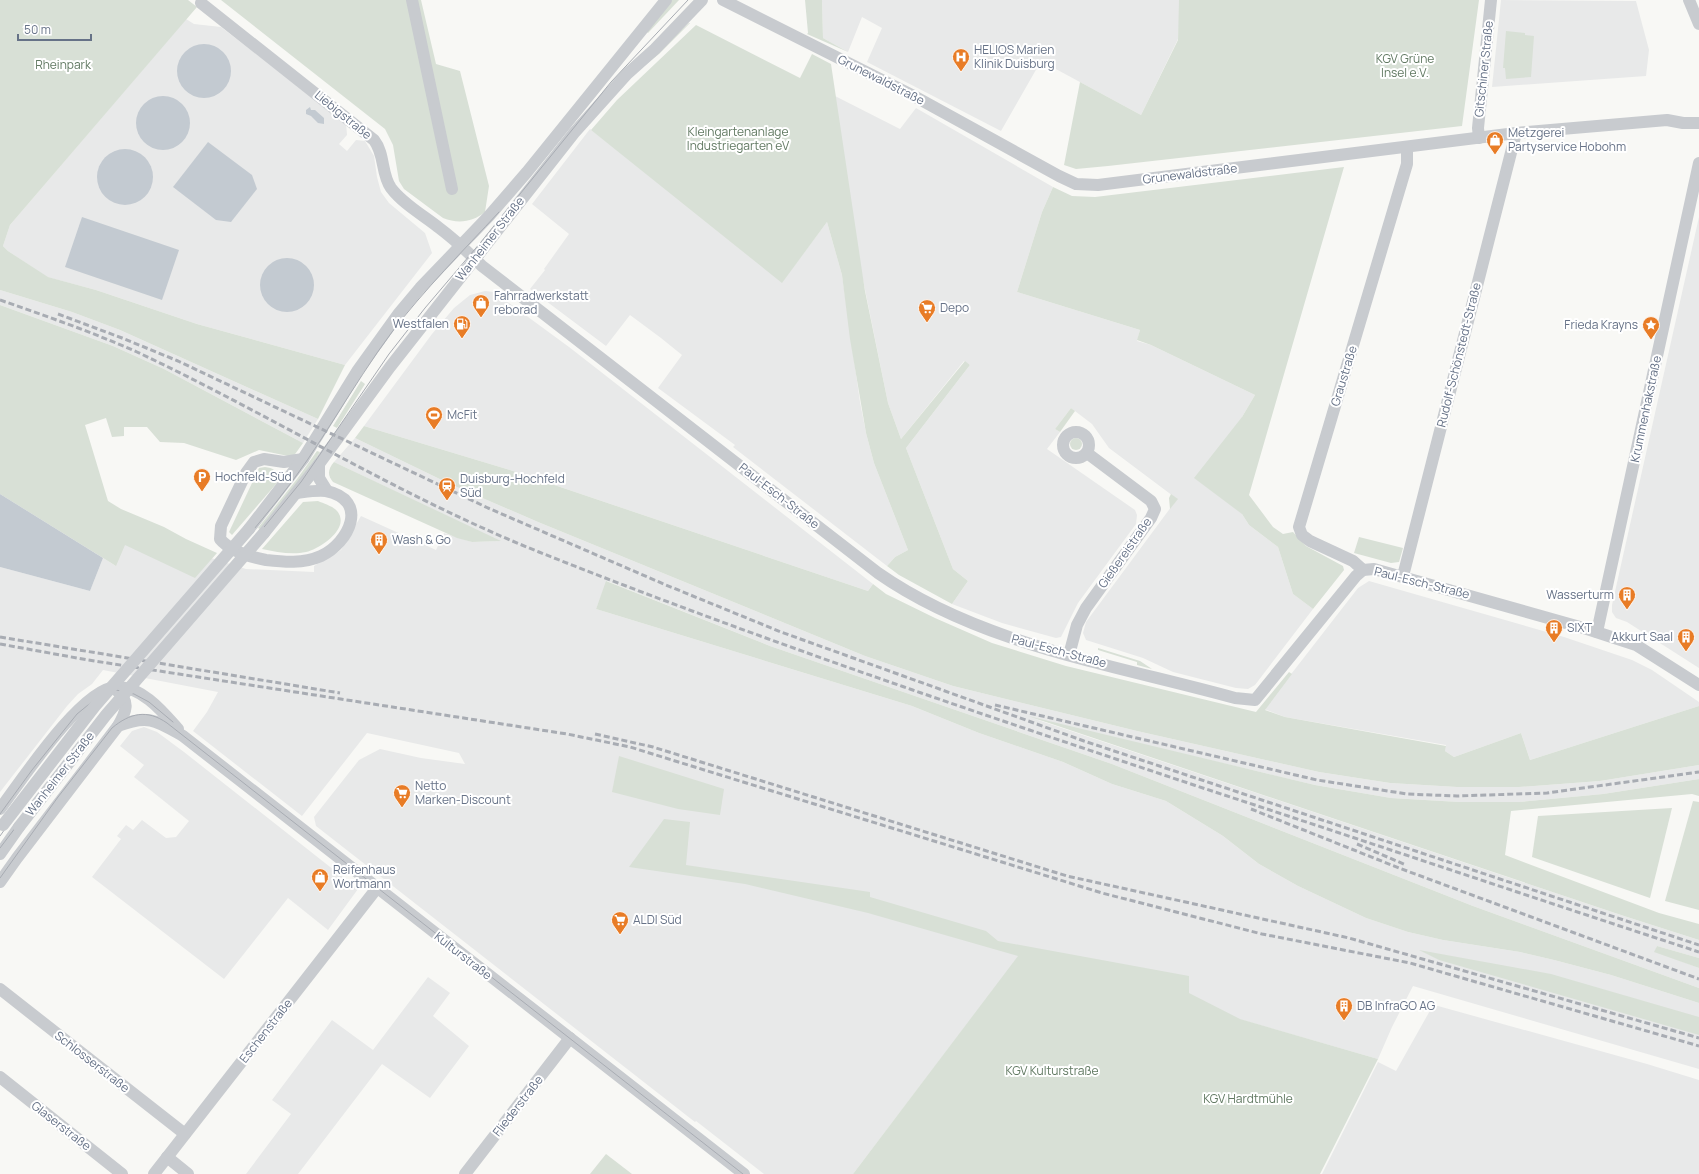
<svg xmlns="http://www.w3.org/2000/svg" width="1699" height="1174" font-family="Manrope,sans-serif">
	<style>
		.built { fill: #e8e9e9 }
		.green { fill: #d8e0d6 }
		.water { fill: #c3cad1 }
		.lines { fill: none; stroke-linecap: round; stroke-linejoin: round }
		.minor { stroke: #c8cbcf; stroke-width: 12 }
		.tram { stroke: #a8acb3; stroke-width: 1 }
		.rail { stroke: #a8acb3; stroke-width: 3; stroke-dasharray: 6 3; stroke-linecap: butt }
		.minor-bridge { stroke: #c8cbcf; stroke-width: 12 }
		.labels { text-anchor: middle; stroke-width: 4; stroke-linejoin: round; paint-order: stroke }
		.poi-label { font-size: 12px; fill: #667287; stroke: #fff; text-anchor: start }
		.park-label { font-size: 12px; fill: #617962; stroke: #fff }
		.street-label { font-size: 12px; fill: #667287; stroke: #fff }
	</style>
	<rect width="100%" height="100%" fill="#f8f8f5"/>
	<g class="built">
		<polygon points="822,0 1181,0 1178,39 1141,115 1041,61 1001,131 867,62 882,28 862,17 848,52 823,38"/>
		<polygon points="1501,0 1636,1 1649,50 1646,76 1492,87"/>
		<polygon points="186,19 194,24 221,27 346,123 347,135 339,144 347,151 356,140 365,141 374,156 377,177 381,192 389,203 425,233 432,253 345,365 197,324 96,290 47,277 8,251 3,246 10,225"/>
		<polygon points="835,96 900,129 916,108 1053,187 1042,212 1017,292 1140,330 1137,341 1151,345 1255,395 1242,417 1242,514 1249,525 1278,547 1293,594 1313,609 1255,685 1248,689 1236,688 1173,672 1143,658 1086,640 1083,633 1086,622 1177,499 1109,448 1092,424 1071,408 1055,429 1060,432 1047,449 1135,510 1137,515 1136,524 1078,603 1061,637 1056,638 1002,623 952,604 968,581 953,569 906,448 970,365 964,361 901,439 888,403 858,255"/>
		<polygon points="590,129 679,198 782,282 827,222 842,275 860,402 866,433 874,463 908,550 895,557 887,566 733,447 735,445 658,388 682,355 661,338 630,315 606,346 530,289 545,270 544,269 569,234 532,204"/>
		<polygon points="1699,217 1699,668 1627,622 1616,618 1612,612 1612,605"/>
		<polygon points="0,290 72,312 120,330 318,419 303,443 164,369 113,346 0,305"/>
		<polygon points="485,291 494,292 569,347 873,584 868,591 510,470 364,426 432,334 454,308 470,295"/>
		<polygon points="355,438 450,484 538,522 865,656 953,686 1137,731 1319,772 1390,783 1457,787 1519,787 1600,781 1699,765 1699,779 1603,794 1520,802 1459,802 1391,798 1315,785 1035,719 1624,916 1699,940 1699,958 1657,946 1655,951 1699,968 1699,988 1473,906 1112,764 770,646 607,581 596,609 912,706 979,733 1063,762 1112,784 1166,801 1223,836 1259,864 1298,886 1366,918 1408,932 1443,940 1520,952 1554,960 1611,975 1699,1003 1699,1069 1413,986 1392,1027 1378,1059 1019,956 853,1174 764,1174 696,1121 695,1122 316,826 314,817 359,760 380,749 421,758 465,764 459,753 367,733 302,816 193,731 207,712 218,692 103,670 92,684 78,694 67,706 0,792 0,567 90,591 103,558 116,566 31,462 211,558 246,569 314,572 314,566 341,550 361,516 436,550 444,533 472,542 499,541 334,462"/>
		<polygon points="1369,581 1564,637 1632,660 1652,670 1699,702 1699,706 1530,760 1521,733 1454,757 1445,751 1446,745 1285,717 1264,709 1358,588"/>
		<polygon points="144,727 157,732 184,752 358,889 328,930 288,898 224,979 92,877 121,839 117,836 126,825 133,830 142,820 166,838 176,837 189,821 134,777 144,765 120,746 132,731"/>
		<polygon points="428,977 450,993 433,1016 469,1046 430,1098 382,1064 298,1174 246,1174 291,1114 272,1100 332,1020 373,1050"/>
		<polygon points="1438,1006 1647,1064 1699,1080 1699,1174 1322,1174 1378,1062 1396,1071 1432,1007"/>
	</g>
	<g class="green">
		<polygon points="0,0 188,0 197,7 10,225 3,246 8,251 48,277 96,290 197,324 345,365 318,419 120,330 72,312 0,290"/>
		<path d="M221,0H421L436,64L460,71L489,186L485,212C473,222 458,224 443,218L404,189L399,181L393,145L385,129Z"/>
		<polygon points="672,0 679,0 648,33 647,32"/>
		<polygon points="805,0 822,0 823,38 848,52 807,34 808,33"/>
		<polygon points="1179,0 1479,0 1462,126 1108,166 1076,169 1064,165 1080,82 1141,115 1178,40"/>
		<polygon points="690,23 659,54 633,75 689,23"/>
		<polygon points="696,25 800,78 812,54 831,64 865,291 888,403 901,439 965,361 970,365 906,448 953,569 968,581 952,604 899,575 887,566 895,557 908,550 874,463 866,433 850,339 842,275 827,222 782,283 591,130 617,100"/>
		<polygon points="1506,31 1525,33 1525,35 1534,36 1531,77 1506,79 1505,68 1503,68"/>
		<polygon points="1344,167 1249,495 1273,527 1283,534 1293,532 1306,546 1343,566 1344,570 1313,609 1293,594 1278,547 1249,525 1242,514 1194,478 1242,417 1255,395 1151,345 1137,340 1140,330 1017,292 1042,212 1053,187 1072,196 1095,197"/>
		<polygon points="0,305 113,346 164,369 303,443 293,457 259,450 236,460 184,443 160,442 147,427 124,427 124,436 112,437 106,418 85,425 108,501 121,509 164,527 186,539 217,553 195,578 125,545 116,566 0,494"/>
		<polygon points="361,381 365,384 337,428 333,426"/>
		<polygon points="1071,408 1075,411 1060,432 1055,429"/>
		<polygon points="364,426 510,470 868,591 873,584 886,594 935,618 992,643 1066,666 1256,712 1289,672 1292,674 1265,710 1285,717 1446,746 1445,751 1454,757 1521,733 1530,760 1699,706 1699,765 1600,781 1519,787 1457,787 1390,783 1319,772 1137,731 953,686 865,656 538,522 450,484 355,438"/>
		<circle cx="1076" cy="444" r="6"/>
		<polygon points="317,451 320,452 313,463 260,529 258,528 297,479"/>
		<path d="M334,462L501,541L472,542L457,538L333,482C327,475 328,469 334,462Z"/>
		<path d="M265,467C275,468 280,473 277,483L232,535L229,532L259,468Z"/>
		<polygon points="1171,494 1178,499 1170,509 1169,498"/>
		<path d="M318,501C325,504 336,507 339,514C348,530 319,549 306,552C292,555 276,552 262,549L303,502Z"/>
		<polygon points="1359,537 1403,548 1399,562 1391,563 1354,553"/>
		<polygon points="606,581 770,646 1112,764 1473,906 1699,988 1699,1003 1611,975 1554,960 1520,952 1443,940 1408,932 1366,918 1298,886 1259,864 1223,836 1166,801 1112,784 1063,762 979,733 912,706 596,609"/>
		<polygon points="1098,648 1140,661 1152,669 1137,665 1137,662 1098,650"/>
		<polygon points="1028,716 1315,785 1391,798 1459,802 1520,802 1603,794 1699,779 1699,796 1692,794 1511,811 1505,855 1659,913 1699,924 1699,940 1624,916"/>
		<polygon points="619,756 724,789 720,815 678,809 612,792"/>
		<polygon points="1693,801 1699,802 1699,910 1665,901"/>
		<polygon points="1672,808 1650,898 1532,857 1538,816"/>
		<polygon points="664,819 690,822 686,865 870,892 870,897 986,931 998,941 1189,976 1189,993 1240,1019 1378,1059 1320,1174 853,1174 1018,956 868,913 745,884 629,867"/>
		<polygon points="1657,946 1699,958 1699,968 1654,952"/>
		<polygon points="1419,950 1551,974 1699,1017 1699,1035 1439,960"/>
		<polygon points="606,1154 632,1174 590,1174"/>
	</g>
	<g class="water">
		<circle cx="204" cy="71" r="27"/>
		<circle cx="163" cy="123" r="27"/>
		<polygon points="310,107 311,110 315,110 324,118 324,124 318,123 311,116 306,114 306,110"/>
		<polygon points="208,142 252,175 257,189 231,222 216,220 173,187"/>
		<circle cx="125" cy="177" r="28"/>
		<polygon points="82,217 179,250 162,300 65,267"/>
		<circle cx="287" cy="285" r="27"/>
		<polygon points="0,494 103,558 90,591 0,567"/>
	</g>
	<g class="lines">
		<g class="minor">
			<polyline points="412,0 452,189"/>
			<polyline points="723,0 912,95 1059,176 1076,184 1098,185 1138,180 1516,133 1667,120 1683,123 1699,123"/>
			<polyline points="1689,0 1699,24"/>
			<path d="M201,3L374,140C385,154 381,174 391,188C403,204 423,215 438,227C454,239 468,252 482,266L878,573C981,645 1116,665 1235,698L1255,700L1356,576L1363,570L1374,569L1587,629L1636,645L1699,685"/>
			<polyline points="1479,138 1478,128 1491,0"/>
			<circle cx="1076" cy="445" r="13"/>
			<polyline points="319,464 319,478 327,491"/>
			<path d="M296,493C305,492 316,490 326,491C370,500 349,543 321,556C303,564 284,562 266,560C250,557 231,552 220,539L221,526L246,473L254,462L264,459L284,462L303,459"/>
			<polyline points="249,529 303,459 358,370 399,313 420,288 489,216 527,172 666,0"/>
			<polyline points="264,533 319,464 390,367 574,133 627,74 655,49 702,0"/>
			<polyline points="1363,570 1353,561 1310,541 1302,535 1299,527 1407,164 1407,148"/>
			<polyline points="1403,576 1516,133"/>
			<polyline points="1597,632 1699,163"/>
			<polyline points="1069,655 1077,625 1086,608 1151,518 1155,509 1151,501 1087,453"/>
			<path d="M118,726C149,714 157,721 183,736L744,1174"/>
			<path d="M0,809C21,781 82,688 116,687C142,686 163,712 178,729"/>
			<polyline points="0,854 19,827"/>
			<path d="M0,882L17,858L118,726C126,712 131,701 116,690"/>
			<polyline points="0,989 185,1134"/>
			<polyline points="0,1077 122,1174"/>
			<polyline points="167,1157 188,1174"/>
			<polyline points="154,1174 377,888"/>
			<polyline points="465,1174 570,1038"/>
		</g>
		<g class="tram">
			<polyline points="0,814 32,770 77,714 99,696 116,690 134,694 149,702 173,722"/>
			<path d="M0,836C83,717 186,614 277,501C320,448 351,387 392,332C424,290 463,251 499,212"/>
			<polyline points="0,848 103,712 260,532 301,482 389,354 425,308 481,242 611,82 688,0"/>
			<path d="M0,878L58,797L112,728C130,713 147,709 167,723L743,1174"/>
		</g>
		<g class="rail">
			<path d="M0,300C46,316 92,332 137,352C273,416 399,496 539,552C760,640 986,716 1212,791C1374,844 1537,899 1699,952"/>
			<polyline points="58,314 122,338 178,361 488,508 666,585 781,632 1084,741 1699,945"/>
			<polyline points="0,637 340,693"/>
			<polyline points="0,644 88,660 567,734 630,747 1102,893 1262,934 1410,963 1699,1046"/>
			<polyline points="995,705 1317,780 1407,794 1457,796 1547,793 1699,772"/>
			<polyline points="595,734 653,747 1067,876 1349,938 1699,1038"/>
			<polyline points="1251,809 1399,868 1699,979"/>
			<polyline points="1357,844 1406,865"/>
		</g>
		<g class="minor-bridge">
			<polyline points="3,825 95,706 249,529"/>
			<polyline points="19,827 106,715 264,533"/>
		</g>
	</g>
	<defs>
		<g id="hospital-pin" transform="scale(0.9)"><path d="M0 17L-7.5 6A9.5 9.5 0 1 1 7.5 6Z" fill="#e87c26" stroke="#fff"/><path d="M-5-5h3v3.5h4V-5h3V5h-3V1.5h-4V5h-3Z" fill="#fff"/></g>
		<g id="shop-pin" transform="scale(0.9)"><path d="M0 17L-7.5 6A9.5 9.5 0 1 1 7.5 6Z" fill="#e87c26" stroke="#fff"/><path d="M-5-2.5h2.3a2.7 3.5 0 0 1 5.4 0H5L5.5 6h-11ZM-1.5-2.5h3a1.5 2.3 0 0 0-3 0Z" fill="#fff"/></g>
		<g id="supermarket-pin" transform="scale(0.9)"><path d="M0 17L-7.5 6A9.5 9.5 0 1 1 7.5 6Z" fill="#e87c26" stroke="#fff"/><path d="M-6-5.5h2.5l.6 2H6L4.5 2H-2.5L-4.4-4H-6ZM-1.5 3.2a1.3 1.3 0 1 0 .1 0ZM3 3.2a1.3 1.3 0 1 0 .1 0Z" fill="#fff"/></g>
		<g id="fuel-pin" transform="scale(0.9)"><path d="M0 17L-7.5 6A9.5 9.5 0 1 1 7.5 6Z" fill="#e87c26" stroke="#fff"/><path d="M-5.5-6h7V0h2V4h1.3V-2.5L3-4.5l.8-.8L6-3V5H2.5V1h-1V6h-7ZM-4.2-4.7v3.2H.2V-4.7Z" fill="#fff"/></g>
		<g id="sight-pin" transform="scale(0.9)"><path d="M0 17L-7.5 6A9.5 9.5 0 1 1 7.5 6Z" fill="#e87c26" stroke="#fff"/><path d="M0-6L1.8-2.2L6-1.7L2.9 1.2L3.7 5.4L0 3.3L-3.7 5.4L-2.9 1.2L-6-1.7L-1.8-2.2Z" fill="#fff"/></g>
		<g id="stadium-pin" transform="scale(0.9)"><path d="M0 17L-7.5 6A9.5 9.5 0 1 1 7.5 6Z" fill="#e87c26" stroke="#fff"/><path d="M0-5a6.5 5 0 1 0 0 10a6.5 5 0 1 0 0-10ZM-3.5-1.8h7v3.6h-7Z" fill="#fff"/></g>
		<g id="parking-pin" transform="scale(0.9)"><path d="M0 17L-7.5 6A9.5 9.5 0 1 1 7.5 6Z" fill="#e87c26" stroke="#fff"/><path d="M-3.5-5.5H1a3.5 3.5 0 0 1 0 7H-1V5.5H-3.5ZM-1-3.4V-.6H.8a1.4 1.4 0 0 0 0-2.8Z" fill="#fff"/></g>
		<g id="station-pin" transform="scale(0.9)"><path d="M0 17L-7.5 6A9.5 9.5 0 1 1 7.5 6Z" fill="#e87c26" stroke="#fff"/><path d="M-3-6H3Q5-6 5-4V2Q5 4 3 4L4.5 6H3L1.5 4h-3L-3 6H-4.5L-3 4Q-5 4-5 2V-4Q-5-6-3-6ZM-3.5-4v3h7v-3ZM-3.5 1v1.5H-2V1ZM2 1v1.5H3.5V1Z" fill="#fff"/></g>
		<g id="building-pin" transform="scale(0.9)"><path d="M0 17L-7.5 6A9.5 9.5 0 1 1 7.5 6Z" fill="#e87c26" stroke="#fff"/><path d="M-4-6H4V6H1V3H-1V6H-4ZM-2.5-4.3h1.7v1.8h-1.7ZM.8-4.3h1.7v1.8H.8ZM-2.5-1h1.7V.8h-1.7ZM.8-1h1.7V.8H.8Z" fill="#fff"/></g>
	</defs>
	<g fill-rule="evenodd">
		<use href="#hospital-pin" x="961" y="57"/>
		<use href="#shop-pin" x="1495" y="140"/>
		<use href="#shop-pin" x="481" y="303"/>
		<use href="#supermarket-pin" x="927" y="308"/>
		<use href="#fuel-pin" x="462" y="324"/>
		<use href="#sight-pin" x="1651" y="325"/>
		<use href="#stadium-pin" x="434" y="415"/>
		<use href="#parking-pin" x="202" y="477"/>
		<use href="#station-pin" x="447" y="486"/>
		<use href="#building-pin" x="379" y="540"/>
		<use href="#building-pin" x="1627" y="595"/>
		<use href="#building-pin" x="1554" y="628"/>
		<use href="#building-pin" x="1686" y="637"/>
		<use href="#supermarket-pin" x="402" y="793"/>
		<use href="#shop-pin" x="320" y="877"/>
		<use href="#supermarket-pin" x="620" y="920"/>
		<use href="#building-pin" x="1344" y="1006"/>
	</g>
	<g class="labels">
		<g class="poi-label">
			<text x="974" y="54">HELIOS Marien<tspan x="974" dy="14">Klinik Duisburg</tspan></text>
			<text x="1508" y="137">Metzgerei<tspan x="1508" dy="14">Partyservice Hobohm</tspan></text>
			<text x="494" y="300">Fahrradwerkstatt<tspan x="494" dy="14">reborad</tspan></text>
			<text x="940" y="312">Depo</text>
			<text x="449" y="328" text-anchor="end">Westfalen</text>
			<text x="1638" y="329" text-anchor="end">Frieda Krayns</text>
			<text x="447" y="419">McFit</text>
			<text x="215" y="481">Hochfeld-Süd</text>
			<text x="460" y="483">Duisburg-Hochfeld<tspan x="460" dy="14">Süd</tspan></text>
			<text x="392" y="544">Wash &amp; Go</text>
			<text x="1614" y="599" text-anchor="end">Wasserturm</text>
			<text x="1567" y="632">SIXT</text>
			<text x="1673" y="641" text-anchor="end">Akkurt Saal</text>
			<text x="415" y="790">Netto<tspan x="415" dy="14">Marken-Discount</tspan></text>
			<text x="333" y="874">Reifenhaus<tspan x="333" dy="14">Wortmann</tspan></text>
			<text x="633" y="924">ALDI Süd</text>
			<text x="1357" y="1010">DB InfraGO AG</text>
		</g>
		<g class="park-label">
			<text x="1405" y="63">KGV Grüne<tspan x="1405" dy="14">Insel e.V.</tspan></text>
			<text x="63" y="69">Rheinpark</text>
			<text x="738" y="136">Kleingartenanlage<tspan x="738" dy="14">Industriegarten eV</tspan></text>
			<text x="1052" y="1075">KGV Kulturstraße</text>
			<text x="1248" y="1103">KGV Hardtmühle</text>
		</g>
		<g class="street-label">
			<text transform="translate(1484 69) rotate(-84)" y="4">Gitschiner Straße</text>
			<text transform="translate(881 80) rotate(27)" y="4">Grunewaldstraße</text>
			<text transform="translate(343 115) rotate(39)" y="4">Liebigstraße</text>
			<text transform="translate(1190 174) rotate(-7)" y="4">Grunewaldstraße</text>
			<text transform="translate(490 239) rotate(-52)" y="4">Wanheimer Straße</text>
			<text transform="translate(1459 355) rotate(-76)" y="4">Rudolf-Schönstedt-Straße</text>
			<text transform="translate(1344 376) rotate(-73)" y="4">Graustraße</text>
			<text transform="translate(1646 409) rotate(-78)" y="4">Krummenhakstraße</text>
			<text transform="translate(779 496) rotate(38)" y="4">Paul-Esch-Straße</text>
			<text transform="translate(1125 553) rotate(-55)" y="4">Gießereistraße</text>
			<text transform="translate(1422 583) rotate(14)" y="4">Paul-Esch-Straße</text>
			<text transform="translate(1059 651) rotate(15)" y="4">Paul-Esch-Straße</text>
			<text transform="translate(60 774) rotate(-52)" y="4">Wanheimer Straße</text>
			<text transform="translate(463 956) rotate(38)" y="4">Kulturstraße</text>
			<text transform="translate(266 1031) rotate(-52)" y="4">Eschenstraße</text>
			<text transform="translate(92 1062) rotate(38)" y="4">Schlosserstraße</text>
			<text transform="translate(518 1106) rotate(-52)" y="4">Fliederstraße</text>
			<text transform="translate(61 1126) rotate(38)" y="4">Glaserstraße</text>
		</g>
	</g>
	<path d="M18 34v6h73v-6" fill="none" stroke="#667287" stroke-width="2"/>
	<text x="24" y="34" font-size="12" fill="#667287" stroke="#ffffff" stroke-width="3" paint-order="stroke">50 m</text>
</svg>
